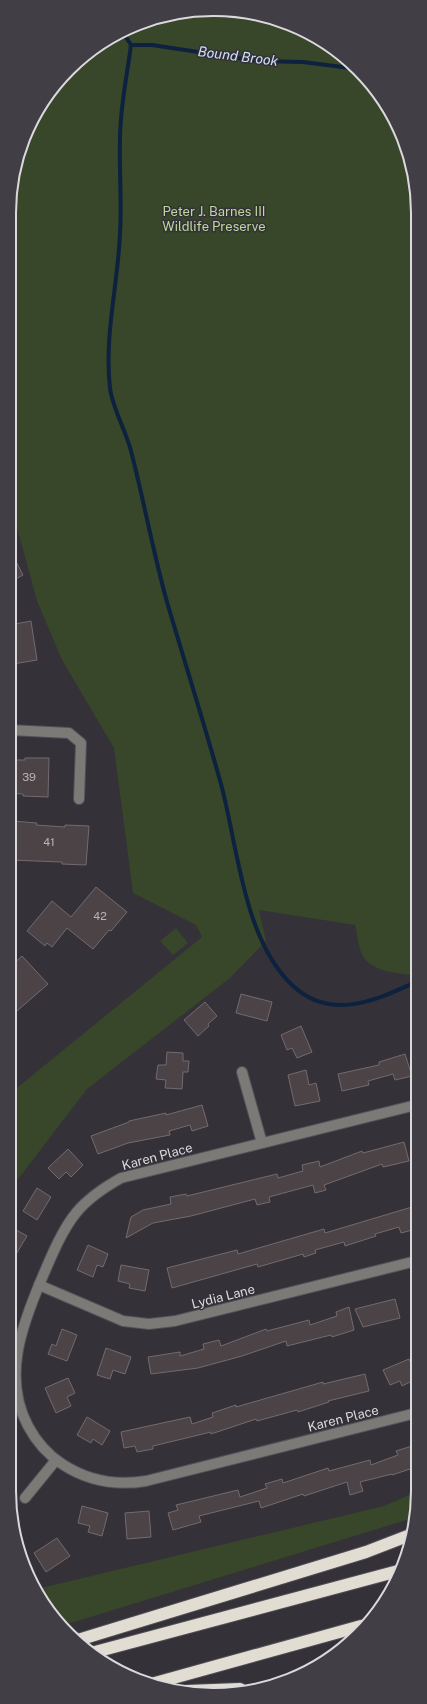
<svg xmlns="http://www.w3.org/2000/svg" width="427" height="1704" font-family="'Public Sans',sans-serif">
	<style>
		.green { fill: #384629 }
		.lines { fill: none; stroke-linecap: round; stroke-linejoin: round }
		.stream { stroke: #0d223f; stroke-width: 4 }
		.building { fill: #4c4347; stroke: #746a6e }
		.minor-casing { stroke: #524f56; stroke-width: 12 }
		.highway-casing { stroke: #524f56; stroke-width: 14 }
		.minor { stroke: #7b7a76; stroke-width: 10 }
		.highway { stroke: #e1ddd3; stroke-width: 12 }
		.labels { text-anchor: middle; stroke-width: 3; stroke-linejoin: round; paint-order: stroke }
		.number-label { font-size: 11px; fill: #b7b4b8 }
		.park-label { font-size: 13px; fill: #bcda9a; stroke: #343138 }
		.street-label { font-size: 13px; fill: #dbd9de; stroke: #343138 }
		.water-label { font-size: 14px; font-style: italic; fill: #cedff6; stroke: #343138 }
		.rim { fill: none; stroke: #dbd9de; stroke-width: 2 }
	</style>
	<rect width="100%" height="100%" fill="#343138"/>
	<g class="green">
		<path d="M240,11L304,30L358,69L397,123L416,187V975C399,974 368,972 361,952C358,944 357,933 355,925L259,910L266,941L230,978L87,1089L9,1191L10,1099L13,1091L202,937L196,925L133,893L114,748L62,660L37,601L10,502L11,187L37,111L89,51L161,16Z"/>
		<polygon points="176,928 188,943 173,955 160,941"/>
		<polygon points="416,1492 416,1517 413,1518 61,1626 37,1589 384,1506"/>
	</g>
	<g class="lines">
		<g class="stream">
			<polyline points="124,34 131,45 152,45 258,61 303,62 358,69"/>
			<path d="M131,45C127,76 120,107 120,139C119,170 122,202 120,233C118,285 104,336 110,388C112,407 126,431 131,451C144,501 153,552 167,602C185,663 204,723 221,784C238,847 243,938 292,985C331,1022 376,1000 416,982"/>
		</g>
	</g>
	<g class="building">
		<polygon points="10,550 23,575 10,582"/>
		<polygon points="31,621 37,660 13,664 12,659 10,659 10,625"/>
		<polygon points="25,758 49,758 48,797 23,796 23,794 10,793 10,760 25,760"/>
		<polygon points="12,821 37,823 36,825 65,827 65,825 89,826 86,865 62,864 62,862 10,860"/>
		<polygon points="96,887 127,912 111,931 109,930 93,949 67,928 52,947 47,943 45,946 27,931 52,901 71,917"/>
		<polygon points="22,956 48,984 10,1017 10,967"/>
		<polygon points="241,994 272,1002 267,1021 236,1013"/>
		<polygon points="205,1002 217,1016 208,1024 209,1026 198,1036 184,1020"/>
		<polygon points="301,1026 312,1052 297,1058 292,1048 287,1050 281,1035"/>
		<polygon points="167,1052 183,1053 183,1061 189,1061 188,1072 183,1072 182,1089 165,1088 166,1080 156,1079 158,1065 166,1065"/>
		<polygon points="405,1054 412,1076 395,1080 393,1074 368,1081 369,1085 342,1091 338,1074 379,1065 379,1062"/>
		<polygon points="306,1070 309,1085 316,1083 320,1101 295,1106 288,1075"/>
		<polygon points="202,1105 208,1126 192,1131 190,1125 169,1131 170,1135 128,1143 98,1154 91,1136 129,1122 129,1121 166,1113 166,1115"/>
		<polygon points="404,1142 409,1161 383,1167 382,1164 324,1185 326,1190 315,1193 313,1185 269,1197 270,1202 257,1205 255,1199 191,1216 153,1223 126,1238 131,1217 143,1210 171,1204 170,1197 186,1194 187,1196 277,1174 278,1178 303,1171 302,1165 319,1161 320,1167 362,1151 363,1153"/>
		<polygon points="68,1149 83,1165 71,1177 66,1172 59,1179 48,1168"/>
		<polygon points="37,1188 51,1197 37,1220 23,1211"/>
		<polygon points="412,1207 416,1229 401,1233 399,1227 375,1234 376,1236 345,1246 344,1242 315,1250 316,1253 304,1257 303,1254 258,1267 257,1264 172,1288 167,1268 237,1250 238,1254 324,1229 325,1233"/>
		<polygon points="9,1226 27,1236 9,1266"/>
		<polygon points="88,1245 108,1254 103,1267 97,1265 93,1277 77,1270"/>
		<polygon points="121,1265 149,1270 145,1291 129,1288 130,1284 118,1281"/>
		<polygon points="395,1299 400,1318 363,1327 355,1309"/>
		<polygon points="349,1307 354,1330 332,1337 331,1335 287,1346 286,1341 242,1356 198,1368 151,1374 148,1357 180,1352 180,1356 204,1349 203,1344 219,1340 221,1346 266,1329 267,1331 309,1320 310,1325 337,1316 336,1312"/>
		<polygon points="62,1329 77,1335 67,1361 48,1354 52,1344 56,1346"/>
		<polygon points="106,1348 131,1357 125,1374 113,1370 110,1379 97,1375"/>
		<polygon points="409,1359 416,1375 416,1379 402,1386 400,1381 390,1385 383,1370"/>
		<polygon points="365,1374 369,1391 328,1401 329,1402 298,1412 297,1410 257,1421 256,1419 211,1434 211,1432 153,1446 153,1449 137,1452 135,1446 124,1448 121,1432 190,1417 192,1424 213,1417 212,1413 236,1405 236,1407 323,1382 323,1384"/>
		<polygon points="68,1378 75,1393 67,1397 71,1406 56,1413 45,1388"/>
		<polygon points="87,1417 110,1431 102,1445 93,1439 91,1443 77,1435"/>
		<polygon points="412,1446 416,1457 416,1467 392,1475 392,1474 360,1482 363,1491 350,1495 347,1482 304,1496 303,1494 261,1508 259,1501 199,1516 201,1522 173,1530 168,1513 178,1510 176,1505 238,1490 240,1497 267,1488 265,1484 282,1479 283,1483 328,1468 329,1471 370,1460 371,1465 398,1455 396,1451"/>
		<polygon points="82,1506 108,1513 102,1536 88,1532 90,1526 78,1523"/>
		<polygon points="149,1511 151,1537 127,1539 125,1513"/>
		<polygon points="57,1538 70,1556 46,1572 34,1553"/>
	</g>
	<g class="lines">
		<g class="minor-casing">
			<g id="minor">
				<polyline points="10,730 69,733 81,743 79,799"/>
				<polyline points="242,1072 262,1143"/>
				<polyline points="39,1285 123,1321 149,1324 175,1321 416,1261"/>
				<path d="M416,1413L146,1481C116,1486 88,1481 62,1464C47,1454 36,1441 28,1426C2,1377 22,1325 42,1278C51,1257 62,1230 76,1213C88,1198 105,1187 121,1178L416,1105"/>
				<polyline points="25,1498 56,1460"/>
			</g>
		</g>
		<g class="highway-casing">
			<g id="highway">
				<polyline points="78,1640 366,1552 410,1535"/>
				<polyline points="95,1652 398,1571"/>
				<polyline points="155,1683 361,1626"/>
				<polyline points="188,1691 240,1689"/>
			</g>
		</g>
		<use href="#minor" class="minor"/>
		<use href="#highway" class="highway"/>
	</g>
	<g class="labels">
		<g class="number-label">
			<text x="29" y="781">39</text>
			<text x="49" y="846">41</text>
			<text x="100" y="920">42</text>
		</g>
		<g class="park-label">
			<text x="214" y="216">Peter J. Barnes III<tspan x="214" dy="15">Wildlife Preserve</tspan></text>
		</g>
		<g class="street-label">
			<text transform="translate(157 1156) rotate(-15)" y="5">Karen Place</text>
			<text transform="translate(223 1296) rotate(-14)" y="5">Lydia Lane</text>
			<text transform="translate(343 1418) rotate(-14)" y="5">Karen Place</text>
		</g>
		<g class="water-label">
			<text transform="translate(238 56) rotate(7)" y="5">Bound Brook</text>
		</g>
	</g>
	<path d="M0 0H427V1704H0ZM213 16H214A197 197 0 0 1 411 213V1491A197 197 0 0 1 214 1688H213A197 197 0 0 1 16 1491V213A197 197 0 0 1 213 16Z" fill="#413e45" fill-rule="evenodd"/>
	<path class="rim" d="M213 16H214A197 197 0 0 1 411 213V1491A197 197 0 0 1 214 1688H213A197 197 0 0 1 16 1491V213A197 197 0 0 1 213 16Z"/>
</svg>
